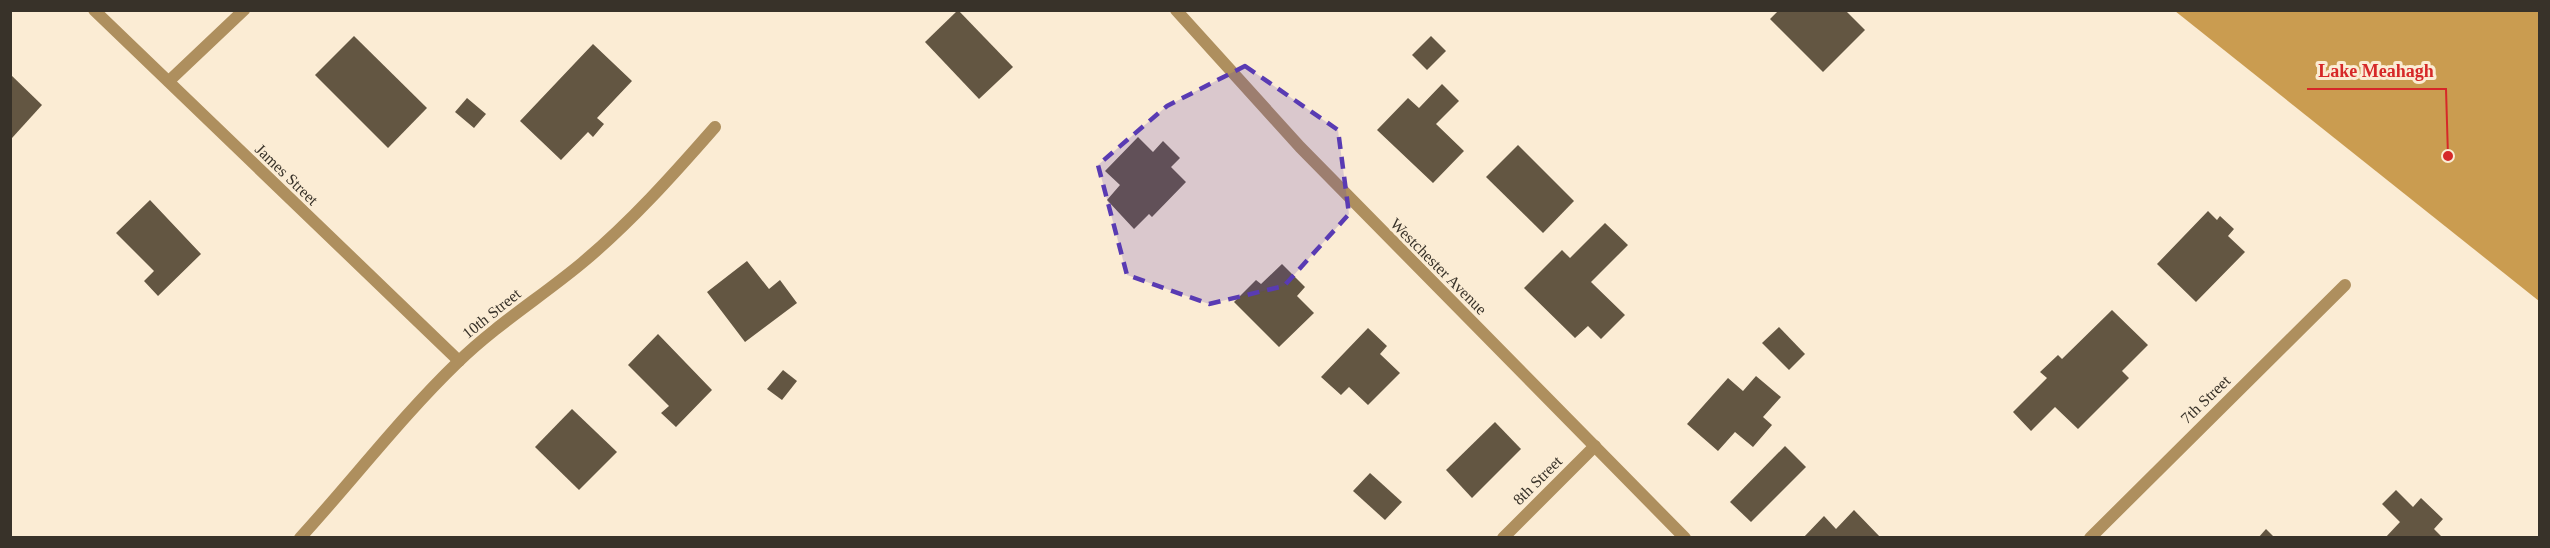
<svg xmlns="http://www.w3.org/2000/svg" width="2550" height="548" font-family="Georgia,serif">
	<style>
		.water { fill: #ca9c50 }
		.building { fill: #635642 }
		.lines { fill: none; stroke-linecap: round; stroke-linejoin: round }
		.minor { stroke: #ae8f5e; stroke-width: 12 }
		.tertiary { stroke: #ae8f5e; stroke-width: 12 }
		.marked { fill: #593bb3; fill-opacity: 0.2; stroke: #593bb3; stroke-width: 4.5; stroke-dasharray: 12 8; stroke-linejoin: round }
		.labels { text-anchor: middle; stroke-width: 6; stroke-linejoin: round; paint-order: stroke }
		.street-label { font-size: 16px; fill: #383229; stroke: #fbecd4 }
		.leader { fill: none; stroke: #d62828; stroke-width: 2 }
		.callout-dot { fill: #d62828; stroke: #fbecd4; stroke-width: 2 }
		.callout-label { font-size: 18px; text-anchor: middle; font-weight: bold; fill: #d62828; stroke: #fbecd4; stroke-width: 6; stroke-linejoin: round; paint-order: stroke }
	</style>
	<rect width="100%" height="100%" fill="#fbecd4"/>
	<polygon class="water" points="2175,11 2539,11 2539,301"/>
	<g class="building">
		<polygon points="958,10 1013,67 979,99 925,42"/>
		<polygon points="1779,10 1849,10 1847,12 1865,30 1823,72 1770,19"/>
		<polygon points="354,36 427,108 388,148 315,75"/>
		<polygon points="1431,36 1446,51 1427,70 1412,55"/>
		<polygon points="593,44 632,81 597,118 604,124 593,137 588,132 561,160 520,121"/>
		<polygon points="10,74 42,105 12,138 10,137"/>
		<polygon points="1442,84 1459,101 1436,124 1464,151 1433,183 1377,130 1408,98 1419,108"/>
		<polygon points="467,98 486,114 474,128 455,112"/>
		<polygon points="1138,137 1153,152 1163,141 1180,158 1171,167 1186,182 1152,217 1149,214 1134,229 1107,200 1120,185 1105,171"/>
		<polygon points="1518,145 1574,201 1543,233 1486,177"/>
		<polygon points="150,200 201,254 158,296 144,281 154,271 116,233"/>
		<polygon points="2208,211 2217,220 2220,216 2234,229 2228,236 2245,252 2196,302 2157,264"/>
		<polygon points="1605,223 1628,245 1591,282 1625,315 1601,339 1588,326 1575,338 1524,288 1562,250 1570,258"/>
		<polygon points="747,261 769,289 780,280 797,303 745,342 707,292"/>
		<polygon points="1282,264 1305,287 1297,296 1314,313 1279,347 1234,302 1256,280 1261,284"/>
		<polygon points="2112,310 2148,345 2122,371 2129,378 2078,429 2055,407 2031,431 2013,412 2047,378 2040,372 2058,355 2062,359"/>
		<polygon points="1779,327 1805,354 1789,370 1762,343"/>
		<polygon points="1368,328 1387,346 1380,354 1400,373 1368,405 1349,387 1341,395 1321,377"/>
		<polygon points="658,334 712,390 676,427 661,413 669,406 628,365"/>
		<polygon points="783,370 797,381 782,400 767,389"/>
		<polygon points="1756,376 1781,397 1763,417 1772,425 1753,447 1735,432 1718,451 1687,424 1728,378 1743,391"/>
		<polygon points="572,409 617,452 579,490 535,447"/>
		<polygon points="1495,422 1521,449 1472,498 1446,470"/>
		<polygon points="1785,446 1806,467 1751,522 1730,502"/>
		<polygon points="1370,473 1402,502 1385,520 1353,491"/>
		<polygon points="2396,490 2413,507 2421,498 2443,519 2434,529 2443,538 2385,538 2400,522 2382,504"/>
		<polygon points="1854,510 1881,538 1803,538 1824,516 1836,529"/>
		<polygon points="2266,529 2275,538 2258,538"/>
	</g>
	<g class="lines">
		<g class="minor">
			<polyline points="94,10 459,361"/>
			<polyline points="169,81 244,10"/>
			<path d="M300,538C353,480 401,417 458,362C496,325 541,297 582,263C631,222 673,175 715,127"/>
			<polyline points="1503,538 1595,446"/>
			<polyline points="2090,538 2345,285"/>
		</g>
		<polyline class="tertiary" points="1176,10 1300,147 1685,538"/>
	</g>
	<path class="marked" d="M1245,66L1338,130L1349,214L1284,286L1209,304L1127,275L1098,165L1167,106Z"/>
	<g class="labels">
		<g class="street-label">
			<text transform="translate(287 174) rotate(44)" y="6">James Street</text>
			<text transform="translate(1439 266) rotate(45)" y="6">Westchester Avenue</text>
			<text transform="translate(491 313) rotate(-39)" y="6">10th Street</text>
			<text transform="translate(2205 399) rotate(-44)" y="6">7th Street</text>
			<text transform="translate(1537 480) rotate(-45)" y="6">8th Street</text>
		</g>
	</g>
	<path class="leader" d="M2448 156L2446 89H2307"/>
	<circle class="callout-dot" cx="2448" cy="156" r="6"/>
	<g class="callout-label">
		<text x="2376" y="77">Lake Meahagh</text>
	</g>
	<rect width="2550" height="548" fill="none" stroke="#383229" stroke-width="24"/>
</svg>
